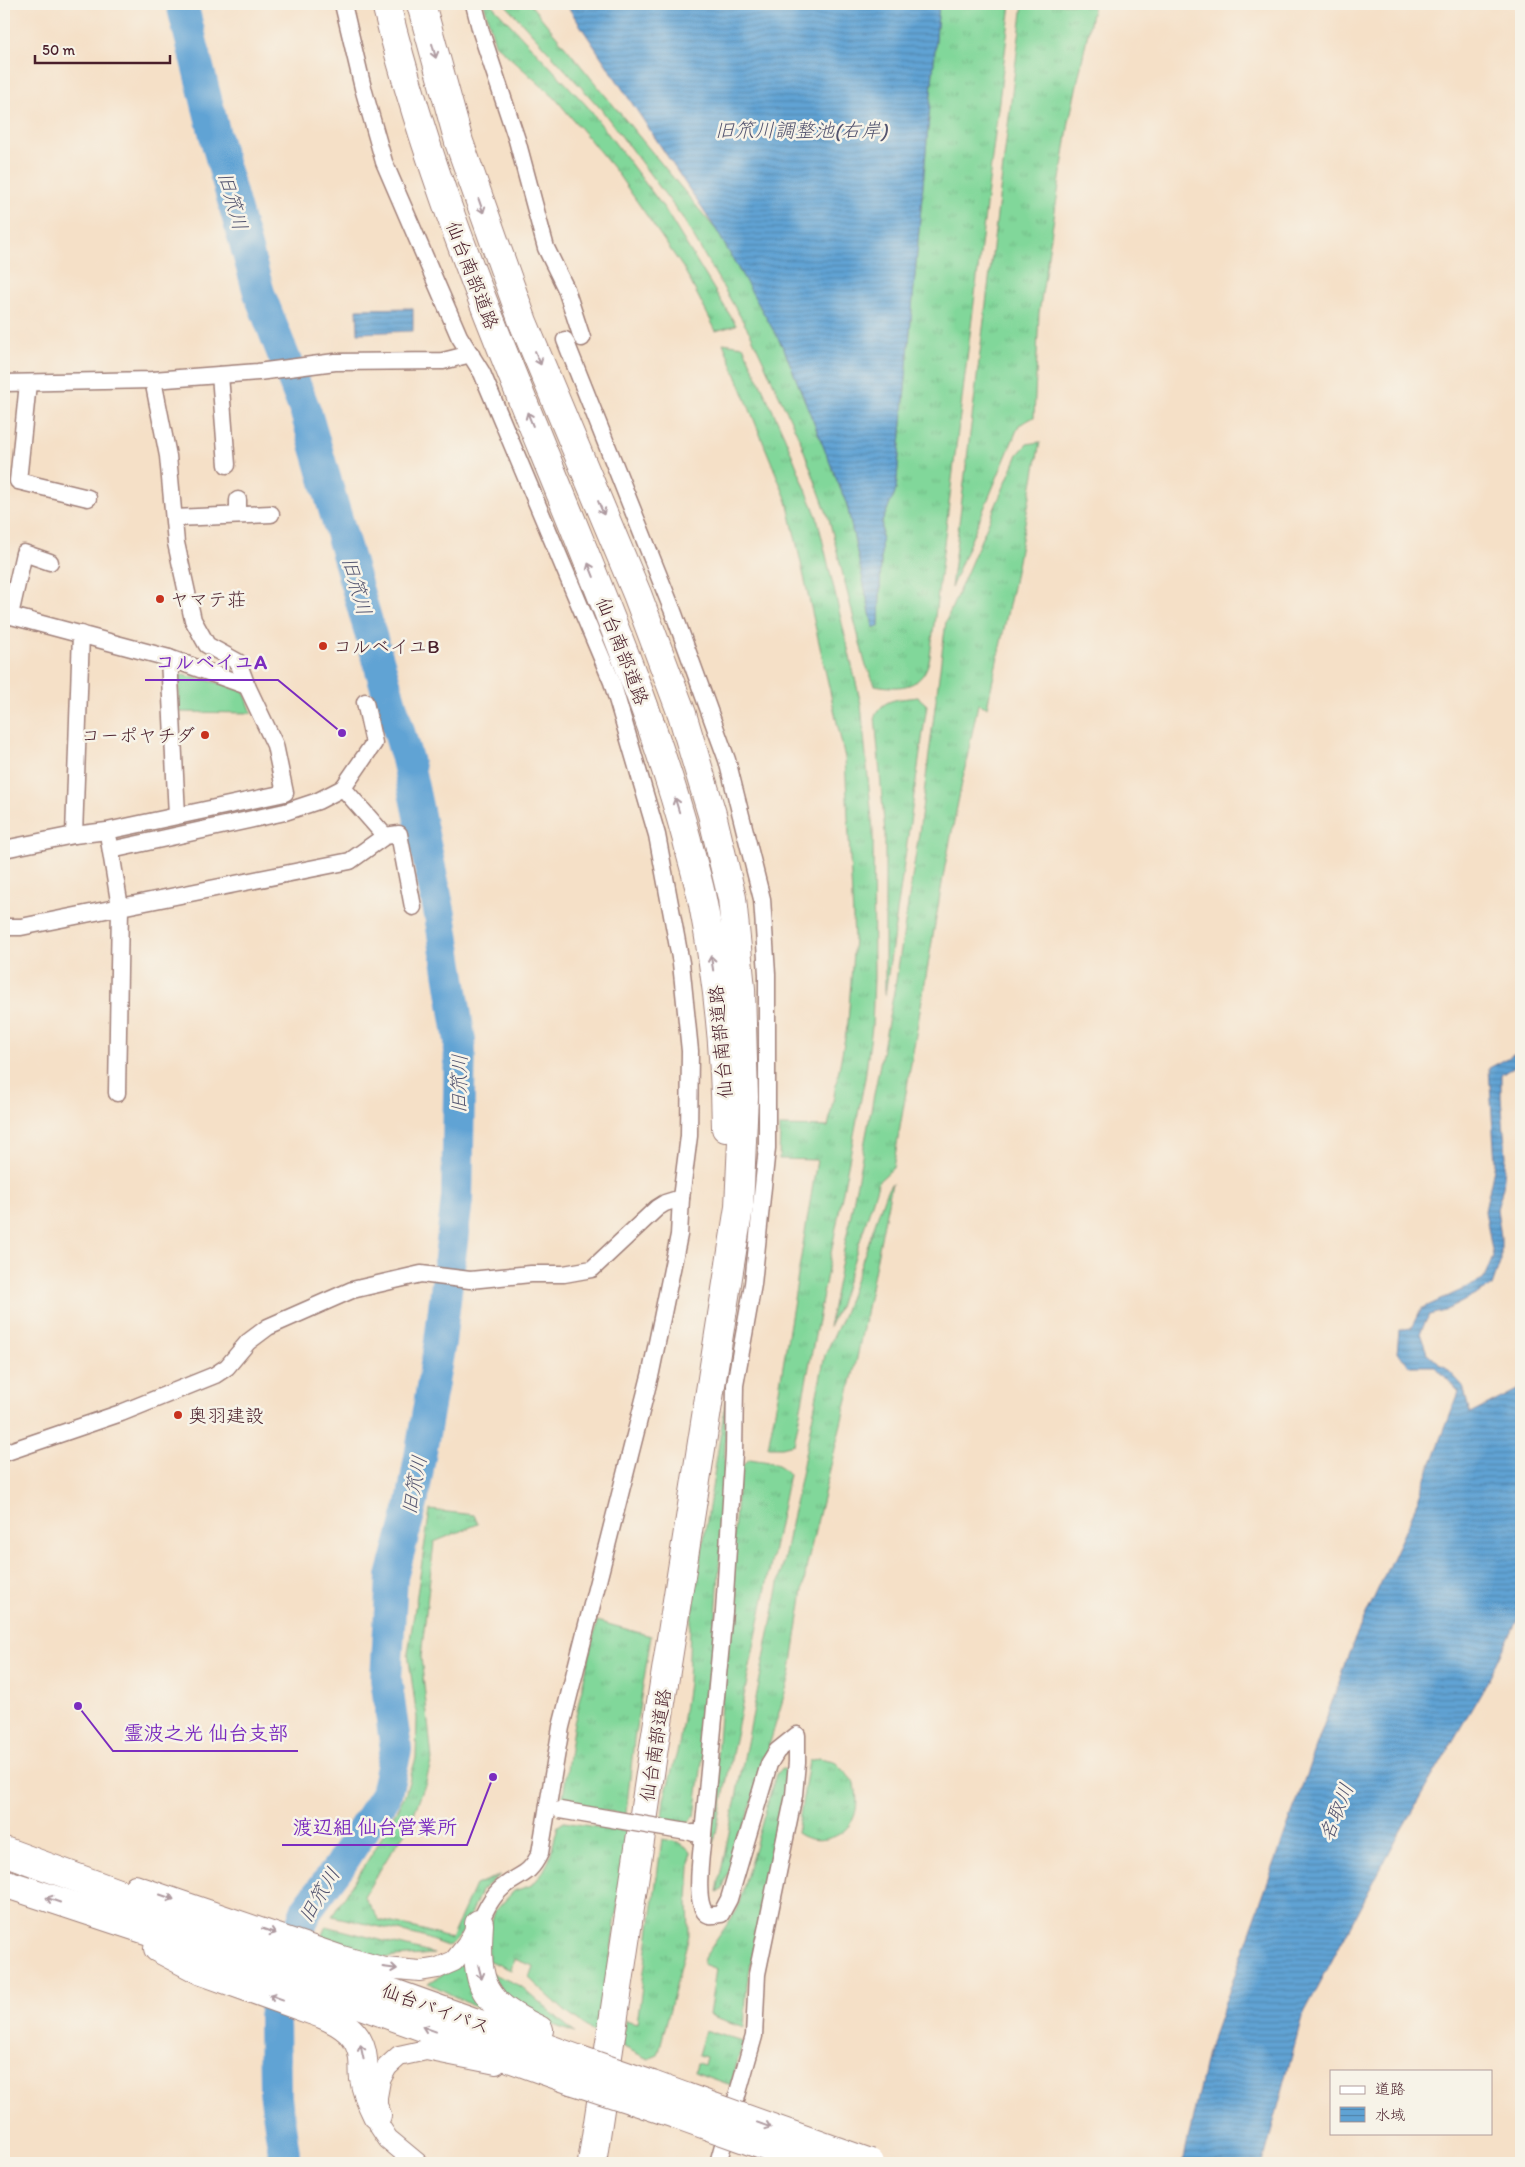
<svg xmlns="http://www.w3.org/2000/svg" width="1525" height="2167" font-family="Itim,'Klee One',sans-serif">
	<style>
		.grass { fill: url(#grass-tufts); stroke: #667b62 }
		.green { fill: #81d79a; stroke: #667b62 }
		.water { fill: url(#water-rules); stroke: #556180 }
		.lines { fill: none; stroke-linecap: round; stroke-linejoin: round }
		.river { stroke: #60a3d4; stroke-width: 32 }
		.minor-casing { stroke: #a08079; stroke-width: 19 }
		.tertiary-casing { stroke: #a08079; stroke-width: 22 }
		.trunk-casing { stroke: #a08079; stroke-width: 30 }
		.motorway-casing { stroke: #a08079; stroke-width: 30 }
		.minor { stroke: #fff; stroke-width: 16 }
		.tertiary { stroke: #fff; stroke-width: 20 }
		.trunk { stroke: #fff; stroke-width: 28 }
		.motorway { stroke: #fff; stroke-width: 28 }
		.minor-bridge-casing { stroke: #a08079; stroke-width: 19; stroke-linecap: butt }
		.trunk-bridge-casing { stroke: #a08079; stroke-width: 30; stroke-linecap: butt }
		.minor-bridge { stroke: #fff; stroke-width: 16 }
		.trunk-bridge { stroke: #fff; stroke-width: 28 }
		.oneway { stroke: #ae9aa0 }
		.poi-dot { fill: #c8321e; stroke: #f7f3e8; stroke-width: 2 }
		.labels { text-anchor: middle; stroke-width: 5; stroke-linejoin: round; paint-order: stroke }
		.street-label { font-size: 19px; fill: #4a1f2b; stroke: #f7f3e8 }
		.poi-label { font-size: 19px; fill: #4a1f2b; stroke: #f7f3e8; text-anchor: start }
		.water-label { font-size: 20px; font-style: italic; fill: #53546f; stroke: #f7f3e8 }
		.leader { fill: none; stroke: #7b2cbf; stroke-width: 2 }
		.callout-dot { fill: #7b2cbf; stroke: #f7f3e8; stroke-width: 2 }
		.callout-label { font-size: 20px; text-anchor: middle; font-weight: bold; fill: #7b2cbf; stroke: #f7f3e8; stroke-width: 5; stroke-linejoin: round; paint-order: stroke }
	</style>
	<defs>
		<pattern id="grass-tufts" width="24" height="20" patternUnits="userSpaceOnUse" patternTransform="scale(1.25)"><rect width="24" height="20" fill="#81d79a"/><path d="M3 7l-1-3M5 7V3M7 7l1-3M15 17l-1-3M17 17v-4M19 17l1-3" fill="none" stroke="#71b885"/></pattern>
		<pattern id="water-rules" width="6" height="5" patternUnits="userSpaceOnUse" patternTransform="scale(1.25)"><rect width="6" height="5" fill="#60a3d4"/><path d="M0 2.5h6" fill="none" stroke="#5184ac"/></pattern>
	</defs>
	<rect width="100%" height="100%" fill="#f7f3e8"/>
	<filter id="ink" filterUnits="userSpaceOnUse"><feTurbulence type="fractalNoise" baseFrequency=".02" numOctaves="2"/><feDisplacementMap in="SourceGraphic" scale="10" xChannelSelector="R" yChannelSelector="G"/><feConvolveMatrix kernelMatrix="1 2 1 2 8 2 1 2 1" color-interpolation-filters="sRGB"/></filter>
	<filter id="wash" filterUnits="userSpaceOnUse"><feTurbulence type="fractalNoise" baseFrequency=".0096" numOctaves="4" result="noise"/><feDisplacementMap in="SourceGraphic" scale="20" xChannelSelector="R" yChannelSelector="G"/><feGaussianBlur stdDeviation="1.12" result="paint"/><feColorMatrix in="noise" values="0 0 0 0 0 0 0 0 0 0 0 0 0 0 0 0 0 1.4 0 .05"/><feComposite in="paint" operator="in"/></filter>
	<g filter="url(#wash)">
		<rect width="100%" height="100%" fill="#f5e0c7"/>
		<g class="grass">
			<polygon points="484,4 491,4 587,106 664,208 736,325 716,331 684,269 615,170 555,98 495,44"/>
			<path d="M505,4H530L717,231L784,349L847,505L873,627H879L882,522L896,490L939,4H1011L930,657C924,688 902,690 875,685L865,663L829,519L800,440L751,335L682,217L601,109Z"/>
			<polygon points="1023,4 1094,4 1069,122 1039,313 1034,417 1019,425 951,588"/>
			<polygon points="723,343 743,346 784,435 817,517 861,704 873,830 874,978 872,1027 865,1078 794,1444 782,1447 768,1447 779,1390 817,1160 779,1159 780,1126 828,1127 848,1022 854,938 845,758 787,501"/>
			<polygon points="1040,442 1014,582 987,707 978,704 945,866 893,1168 879,1181 839,1307 829,1327 896,981 919,833 946,621 1018,454 1027,444"/>
			<path d="M918,697L927,705L885,995V833L875,716C885,697 898,700 918,697Z"/>
			<polygon points="892,1183 857,1358 807,1564 790,1676 753,1799 723,1888 717,1892 825,1355 843,1316 886,1192"/>
			<polygon points="726,1399 724,1497 711,1694 695,1816 687,1823 662,1818 664,1799 679,1745 688,1683 690,1627"/>
			<path d="M750,1459C766,1462 780,1461 789,1475L708,1872L739,1468Z"/>
			<polygon points="430,1510 474,1515 478,1524 434,1542 421,1657 432,1759 425,1785 408,1829 391,1852 364,1896 379,1920 423,1930 451,1939 475,1885 500,1875 481,1891 464,1931 453,1944 447,1946 420,1936 332,1916 375,1849 405,1795 416,1758 417,1718 408,1653"/>
			<polygon points="597,1621 651,1636 634,1740 626,1814 566,1805 563,1797 573,1728"/>
			<path d="M819,1758L834,1761L855,1783C856,1792 858,1801 856,1810C851,1837 818,1848 797,1833L809,1761Z"/>
			<polygon points="783,1769 787,1770 787,1782 747,1984 744,2027 709,2015 716,1969 703,1964 704,1958 737,1910 776,1774"/>
			<polygon points="564,1822 628,1832 599,2036 567,2013 529,1978 533,1966 514,1959 511,1970 487,1960 485,1941 495,1911 514,1891 532,1885 542,1874 549,1860 558,1826"/>
			<polygon points="662,1839 679,1842 691,1851 688,1900 689,1935 658,2055 648,2059 622,2046 625,2020 637,2023"/>
			<polygon points="326,1926 434,1954 382,1958 320,1939"/>
			<polygon points="468,1958 485,2009 486,2013 429,1983"/>
			<polygon points="490,1972 522,1987 575,2033 545,2022 506,1997"/>
			<polygon points="705,2030 743,2042 731,2085 695,2072 697,2063 704,2065 706,2057 698,2055"/>
		</g>
		<polygon class="green" points="178,674 243,688 252,713 180,712"/>
		<g class="water">
			<polygon points="566,4 939,4 896,490 882,522 879,627 873,627 847,505 784,349 717,231"/>
			<polygon points="413,308 413,331 358,333 357,309"/>
			<polygon points="1521,1051 1521,1062 1501,1075 1501,1097 1506,1156 1503,1187 1497,1209 1501,1237 1501,1260 1492,1286 1445,1311 1429,1315 1420,1333 1427,1353 1447,1369 1463,1386 1470,1414 1521,1388 1521,1612 1490,1677 1400,1832 1302,2017 1263,2163 1183,2163 1207,2053 1353,1643 1410,1520 1459,1392 1435,1366 1411,1366 1397,1353 1399,1330 1411,1328 1421,1309 1483,1280 1493,1256 1485,1211 1495,1163 1489,1068"/>
		</g>
		<g class="lines">
			<polyline class="river" points="182,4 218,147 259,293 306,413 407,759 440,915 460,1041 457,1199 440,1342 412,1503 392,1577 386,1679 396,1749 386,1794 340,1865 307,1909 285,1969 274,2017 275,2091 284,2153 281,2163"/>
		</g>
	</g>
	<g filter="url(#ink)">
		<g class="lines">
			<g class="minor-casing">
				<g id="minor">
					<path d="M343,4L363,88L384,162L459,336L482,373L612,682L657,835L681,963L690,1051L689,1136L681,1198L679,1235L651,1372L561,1727L540,1853C529,1876 521,1873 503,1887C491,1897 485,1911 479,1924"/>
					<polyline points="474,4 481,32 517,140 546,248 566,289 582,338"/>
					<polyline points="565,340 674,614 727,760 762,899 767,974 767,1148 753,1284 735,1385 734,1453 724,1612 703,1834"/>
					<polyline points="220,375 227,465"/>
					<polyline points="4,383 153,380 258,372 335,362 443,361 471,354"/>
					<polyline points="28,383 18,481 88,498"/>
					<polyline points="238,515 238,500"/>
					<polyline points="174,518 271,514"/>
					<polyline points="4,614 169,658 247,686"/>
					<polyline points="10,615 24,553 50,562"/>
					<polyline points="169,658 177,815"/>
					<polyline points="343,788 374,743 365,702"/>
					<polyline points="74,835 81,634"/>
					<polyline points="385,836 399,834 413,907"/>
					<polyline points="109,840 120,907 117,1093"/>
					<polyline points="4,849 74,835 107,831 285,793 275,745 247,686 238,662 207,645 193,620 176,543 168,456 153,380"/>
					<polyline points="4,927 21,927 350,861 385,836 343,788 318,801 285,812 111,850"/>
					<polyline points="4,1453 121,1413 215,1375 227,1367 248,1342 268,1327 352,1290 421,1274 470,1280 531,1274 564,1274 592,1269 657,1208 665,1203 681,1198"/>
					<path d="M693,1833L703,1834C702,1849 692,1910 709,1915C712,1916 718,1914 721,1914L729,1899L769,1764L777,1751L797,1735V1762L794,1795L757,1974L754,2036L718,2163"/>
				</g>
			</g>
			<g class="tertiary-casing">
				<g id="tertiary">
					<polyline points="135,1885 342,1956 385,1968 420,1971 438,1968 454,1961 467,1945 477,1926"/>
					<polyline points="417,2163 388,2139 380,2127 377,2115 377,2097 380,2080 387,2067 399,2056 426,2050 496,2064"/>
				</g>
			</g>
			<g class="trunk-casing">
				<g id="trunk">
					<polyline points="4,1851 218,1930 580,2060"/>
					<polyline points="4,1883 210,1951 574,2081"/>
					<path d="M479,1924C475,1986 482,2003 539,2030"/>
					<path d="M158,1948L202,1971L322,2014C344,2023 361,2035 363,2059C364,2066 363,2072 364,2079C366,2092 371,2103 377,2115"/>
					<polyline points="652,2085 685,2097"/>
					<polyline points="645,2104 678,2115"/>
				</g>
			</g>
			<g class="motorway-casing">
				<g id="motorway">
					<path d="M386,4C431,189 508,363 579,539C619,638 659,737 687,840C692,861 699,882 703,904C717,976 725,1053 726,1128"/>
					<polyline points="421,4 459,142 523,322 637,594 682,714 712,814 732,898 741,989 744,1097 739,1207 654,1747 592,2163"/>
				</g>
			</g>
			<use href="#minor" class="minor"/>
			<use href="#tertiary" class="tertiary"/>
			<use href="#trunk" class="trunk"/>
			<use href="#motorway" class="motorway"/>
			<g class="minor-bridge-casing">
				<polyline id="minor-bridge" points="560,1810 687,1832"/>
			</g>
			<g class="trunk-bridge-casing">
				<g id="trunk-bridge">
					<polyline points="580,2060 652,2085"/>
					<polyline points="574,2081 645,2104"/>
					<polyline points="685,2097 870,2163"/>
					<polyline points="678,2115 812,2163"/>
				</g>
			</g>
			<use href="#minor-bridge" class="minor-bridge"/>
			<use href="#trunk-bridge" class="trunk-bridge"/>
		</g>
		<defs><path id="oneway-shaft" d="M-6 0H5M1.5-3L5.5 0L1.5 3" fill="none" stroke-width="1.6" stroke-linecap="round" stroke-linejoin="round" transform="scale(1.25)"/></defs>
		<g class="oneway">
			<use href="#oneway-shaft" transform="translate(434 51) rotate(75)"/>
			<use href="#oneway-shaft" transform="translate(481 206) rotate(71)"/>
			<use href="#oneway-shaft" transform="translate(538 358) rotate(67)"/>
			<use href="#oneway-shaft" transform="translate(530 419) rotate(-112)"/>
			<use href="#oneway-shaft" transform="translate(601 508) rotate(67)"/>
			<use href="#oneway-shaft" transform="translate(591 570) rotate(-112)"/>
			<use href="#oneway-shaft" transform="translate(677 805) rotate(-107)"/>
			<use href="#oneway-shaft" transform="translate(712 963) rotate(-99)"/>
			<use href="#oneway-shaft" transform="translate(167 1897) rotate(19)"/>
			<use href="#oneway-shaft" transform="translate(53 1900) rotate(-161)"/>
			<use href="#oneway-shaft" transform="translate(269 1931) rotate(19)"/>
			<use href="#oneway-shaft" transform="translate(390 1968) rotate(7)"/>
			<use href="#oneway-shaft" transform="translate(480 1972) rotate(76)"/>
			<use href="#oneway-shaft" transform="translate(276 1997) rotate(-160)"/>
			<use href="#oneway-shaft" transform="translate(429 2029) rotate(-160)"/>
			<use href="#oneway-shaft" transform="translate(362 2052) rotate(-102)"/>
			<use href="#oneway-shaft" transform="translate(764 2125) rotate(20)"/>
		</g>
	</g>
	<g class="poi-dot">
		<circle cx="160" cy="599" r="5"/>
		<circle cx="323" cy="646" r="5"/>
		<circle cx="205" cy="735" r="5"/>
		<circle cx="178" cy="1415" r="5"/>
	</g>
	<g class="labels">
		<g class="street-label">
			<text transform="translate(473 275) rotate(69)" y="7">仙台南部道路</text>
			<text transform="translate(623 651) rotate(69)" y="7">仙台南部道路</text>
			<text transform="translate(720 1042) rotate(-95)" y="7">仙台南部道路</text>
			<text transform="translate(655 1745) rotate(-81)" y="7">仙台南部道路</text>
			<text transform="translate(436 2008) rotate(20)" y="7">仙台バイパス</text>
		</g>
		<g class="poi-label">
			<text x="170" y="606">ヤマテ荘</text>
			<text x="333" y="653">コルベイユB</text>
			<text x="195" y="742" text-anchor="end">コーポヤチダ</text>
			<text x="188" y="1422">奥羽建設</text>
		</g>
		<g class="water-label">
			<text x="801" y="137">旧笊川調整池(右岸)</text>
			<text transform="translate(233 201) rotate(74)" y="7">旧笊川</text>
			<text transform="translate(357 586) rotate(74)" y="7">旧笊川</text>
			<text transform="translate(459 1084) rotate(-89)" y="7">旧笊川</text>
			<text transform="translate(414 1485) rotate(-79)" y="7">旧笊川</text>
			<text transform="translate(1336 1812) rotate(-68)" y="7">名取川</text>
			<text transform="translate(319 1895) rotate(-59)" y="7">旧笊川</text>
		</g>
	</g>
	<path class="leader" d="M342 733L278 680H145M78 1706L113 1751H298M493 1777L467 1845H282"/>
	<g class="callout-dot">
		<circle cx="342" cy="733" r="5"/>
		<circle cx="78" cy="1706" r="5"/>
		<circle cx="493" cy="1777" r="5"/>
	</g>
	<g class="callout-label">
		<text x="211" y="669">コルベイユA</text>
		<text x="206" y="1740">霊波之光 仙台支部</text>
		<text x="375" y="1834">渡辺組 仙台営業所</text>
	</g>
	<rect width="1525" height="2167" fill="none" stroke="#f7f3e8" stroke-width="20"/>
	<rect x="1330" y="2070" width="162" height="65" fill="#f7f3e8" stroke="#b29e9c"/>
	<rect x="1340" y="2086" width="25" height="8" fill="#ffffff" stroke="#b29e9c"/>
	<text x="1375" y="2094" font-size="15" fill="#4a1f2b">道路</text>
	<rect x="1340" y="2107" width="25" height="15" fill="url(#water-rules)" stroke="#b29e9c"/>
	<text x="1375" y="2120" font-size="15" fill="#4a1f2b">水域</text>
	<path d="M35 55v8h135v-8" fill="none" stroke="#4a1f2b" stroke-width="2.5"/>
	<text x="42" y="55" font-size="15" fill="#4a1f2b" stroke="#f7f3e8" stroke-width="4" paint-order="stroke">50 m</text>
</svg>
